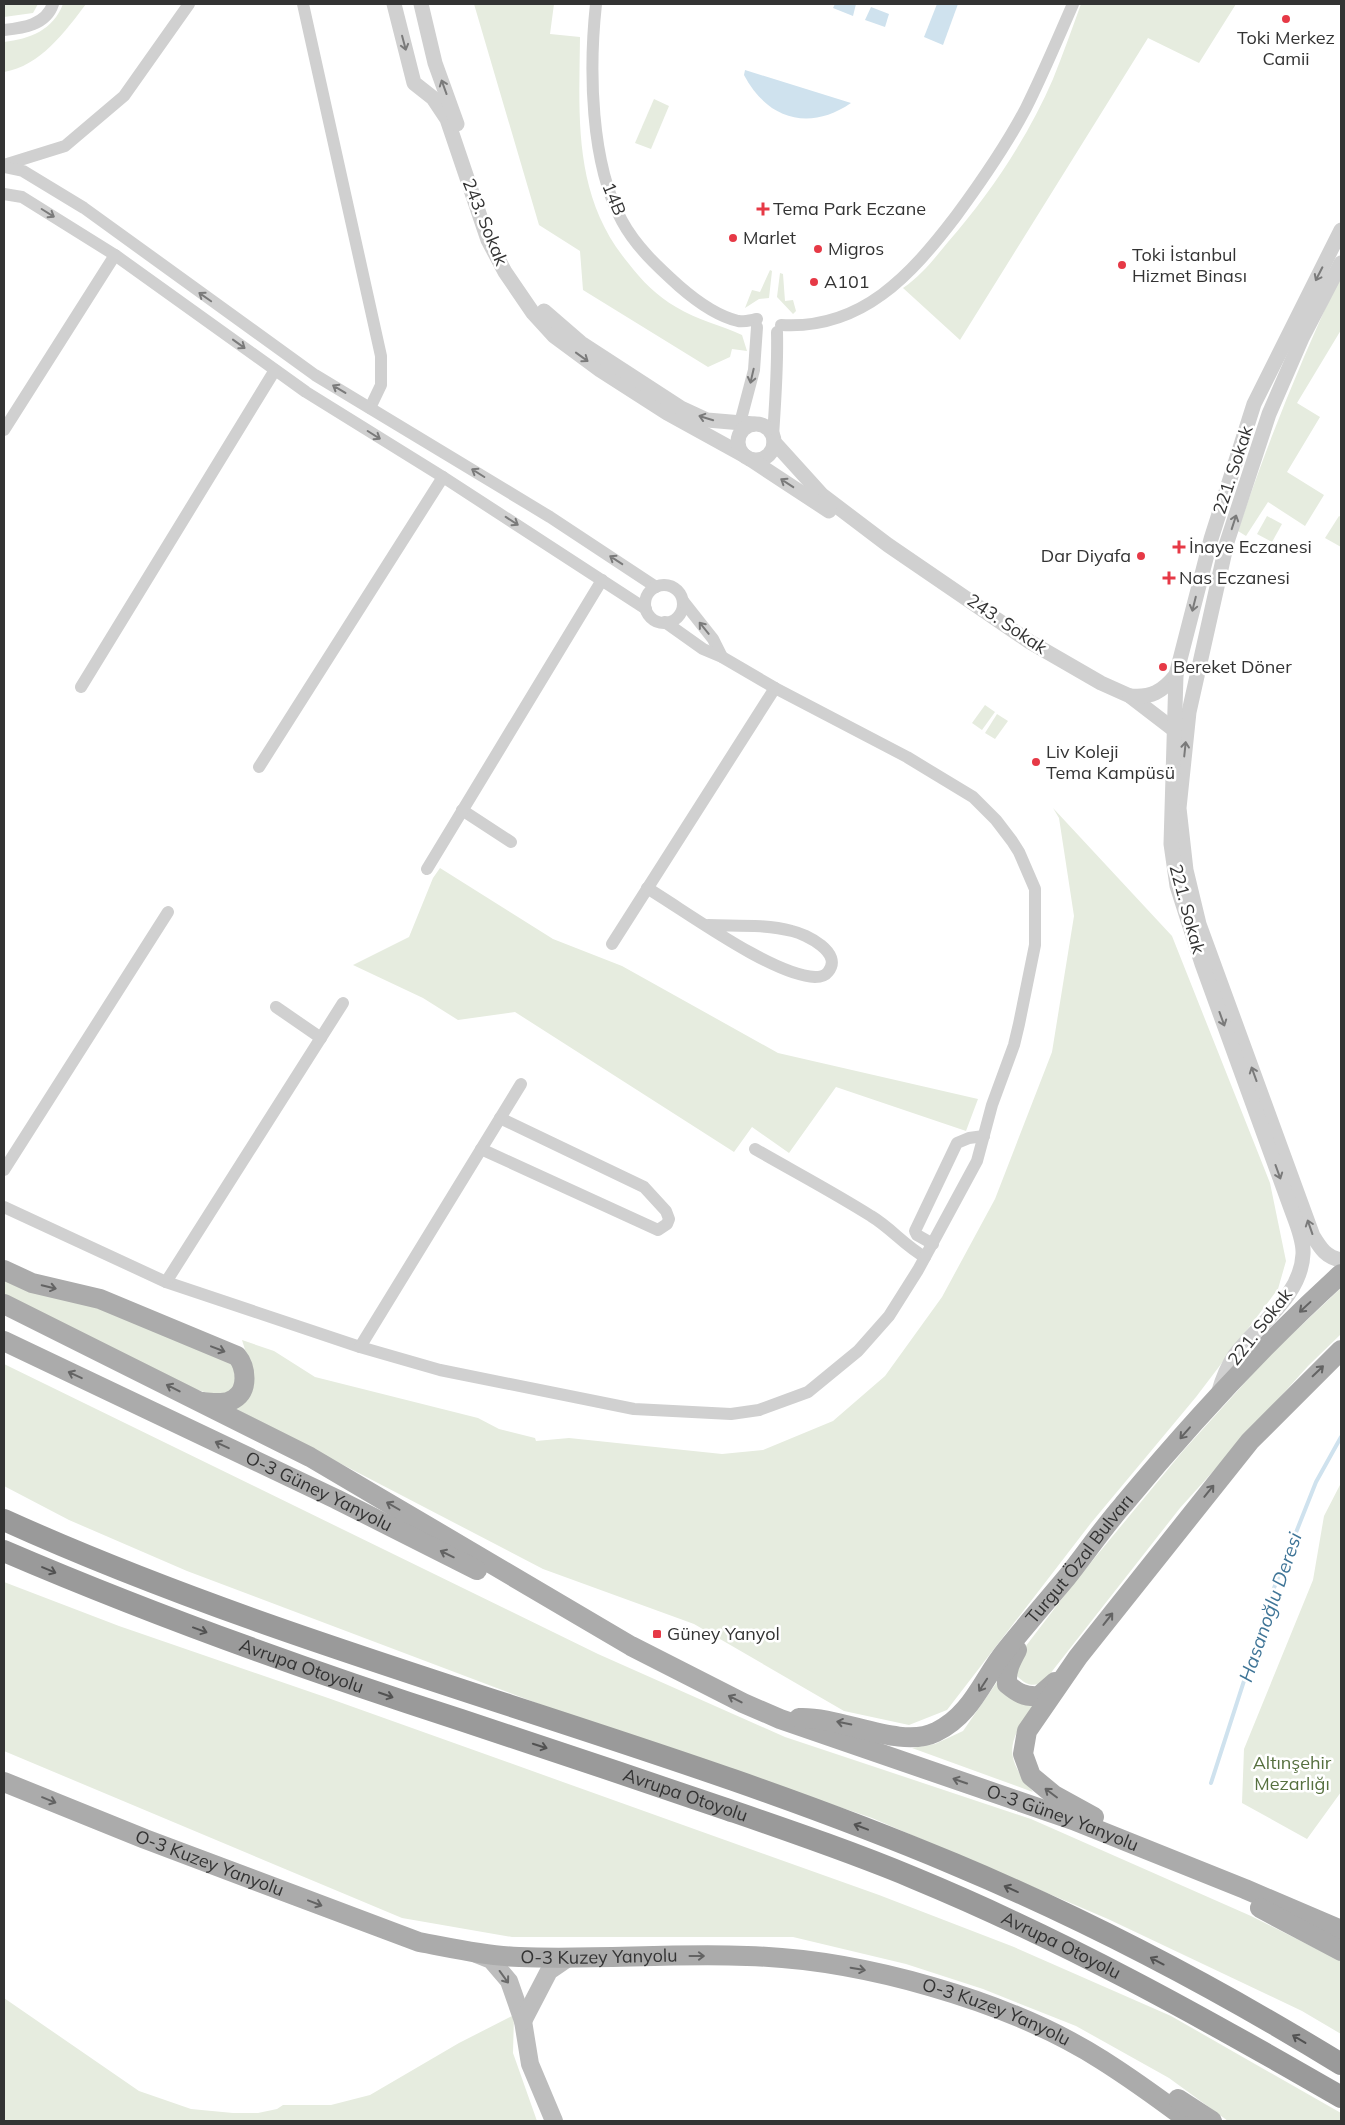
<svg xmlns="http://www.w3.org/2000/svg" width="1345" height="2125" font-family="Mulish,sans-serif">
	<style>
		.green { fill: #e6ecdf }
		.water { fill: #cfe2ee }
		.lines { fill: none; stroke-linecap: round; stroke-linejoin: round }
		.stream { stroke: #cfe2ee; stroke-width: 4 }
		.minor { stroke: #d0d0d0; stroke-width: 12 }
		.tertiary { stroke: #d0d0d0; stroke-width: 15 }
		.secondary { stroke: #bdbdbd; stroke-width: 18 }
		.primary { stroke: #ababab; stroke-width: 20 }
		.motorway { stroke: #9a9a9a; stroke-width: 22 }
		.oneway { stroke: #7a7a7a }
		.oneway2 { stroke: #636363 }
		.oneway3 { stroke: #525252 }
		.oneway4 { stroke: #6a6a6a }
		.poi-dot { fill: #e63946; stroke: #fff; stroke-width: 2 }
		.labels { text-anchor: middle; stroke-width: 5; stroke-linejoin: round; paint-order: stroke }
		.poi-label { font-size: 18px; fill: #333; stroke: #fff; text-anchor: start }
		.street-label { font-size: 18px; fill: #333; stroke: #fff }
		.park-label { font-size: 18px; fill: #56703f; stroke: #fff }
		.water-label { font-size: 19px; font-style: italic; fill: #3f7597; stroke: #fff }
	</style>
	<rect width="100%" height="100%" fill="#fff"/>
	<g class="green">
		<polygon points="4,4 38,4 33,13 4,17"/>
		<path d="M63,4H86C65,32 40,66 4,72V42C30,39 53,30 63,4Z"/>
		<path d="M474,4H554L550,34L580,37C579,119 573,197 629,264C642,281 657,296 676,307C697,320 721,325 742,335L747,351L732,349L730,357L708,367L583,290L580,251L539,225Z"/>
		<path d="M1081,4H1236L1199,63L1148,38L960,340L903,288C921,276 934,259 948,242C990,194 1028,137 1053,79C1063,54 1072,29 1081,4Z"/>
		<polygon points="654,99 669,106 651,149 635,143"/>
		<polygon points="770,270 772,271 769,298 759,299 745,308 752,290 760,292"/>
		<polygon points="780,273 783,274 785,301 793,300 796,311 793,314 777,297"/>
		<path d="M1341,274V330L1297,403L1320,417L1287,472L1324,495L1305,526L1268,502L1246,536L1238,531C1267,443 1302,358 1341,274Z"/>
		<polygon points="1267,516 1282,524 1272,542 1257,534"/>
		<polygon points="1339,516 1341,517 1341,547 1325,538"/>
		<polygon points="985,705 995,712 982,730 972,723"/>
		<polygon points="997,714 1008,721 995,739 985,733"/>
		<polygon points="1053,808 1172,936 1270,1183 1286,1261 1278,1289 1196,1397 1091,1523 947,1710 909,1725 844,1711 694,1624 543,1569 236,1409 254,1378 242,1340 274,1351 315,1377 478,1418 499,1429 535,1438 536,1441 569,1438 722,1454 763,1450 833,1421 885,1376 942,1297 995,1199 1052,1052 1074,916 1059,818"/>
		<polygon points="440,868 553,939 622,966 778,1053 978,1099 966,1131 836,1087 789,1153 752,1127 734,1152 515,1012 458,1020 423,998 353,965 409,937 433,878"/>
		<polygon points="4,1278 88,1302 230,1357 240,1371 236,1386 226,1394 217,1396 172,1382 4,1297"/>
		<path d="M1341,1288V1334L1308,1366L1180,1508L1046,1679C1035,1689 1026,1685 1017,1676L1019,1655L1074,1583L1183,1451L1269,1356Z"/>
		<polygon points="4,1364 598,1654 785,1737 1031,1819 1251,1916 1341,1961 1341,2034 1302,2011 1108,1919 872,1818 579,1719 187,1571 69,1520 4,1486"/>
		<polygon points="1341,1483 1341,1792 1307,1839 1242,1803 1244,1749 1313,1580 1324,1516"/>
		<polygon points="4,1582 119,1626 328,1698 879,1895 1014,1947 1171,2016 1341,2113 1341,2121 1228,2121 1169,2078 1076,2026 983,1989 906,1964 793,1937 512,1937 402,1918 4,1751"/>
		<path d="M997,1682L1004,1692L1036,1702C1009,1741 1001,1753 1033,1792L912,1748L935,1744L963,1731Z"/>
		<polygon points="4,1998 139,2091 191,2109 233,2113 258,2113 277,2109 283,2105 331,2105 370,2095 459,2043 514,2015 513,2053 537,2121 4,2121"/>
	</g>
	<g class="water">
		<polygon points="835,4 856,4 853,16 833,8"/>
		<polygon points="937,4 958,4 943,45 924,37"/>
		<polygon points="871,7 889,14 885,27 865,20"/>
		<path d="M745,70L851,103C809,132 767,119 744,75Z"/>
	</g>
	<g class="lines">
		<polyline class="stream" points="1211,1783 1274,1588 1316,1482 1341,1437"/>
		<g class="minor">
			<polyline points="303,4 381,356 381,385 370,408"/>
			<path d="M596,4C589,68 590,163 622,221C636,247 658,267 679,286C695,300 717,316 738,321C744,322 751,320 757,319"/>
			<path d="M4,30C23,28 46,25 53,4"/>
			<polyline points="4,165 65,146 124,96 189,4"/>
			<polyline points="4,167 23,171 84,208 315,375 550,517 656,587"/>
			<polyline points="4,194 22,197 115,255 306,392 443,477 646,609"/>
			<path d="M781,325C862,330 911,275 956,216C981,182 1006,146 1026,108C1043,74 1058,38 1073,4"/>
			<polyline points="4,430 115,255"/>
			<polyline points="740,434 740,423 754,370 757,327"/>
			<path d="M773,437C775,402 778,368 777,332"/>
			<circle cx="664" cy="604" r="19"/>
			<polyline points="683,601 713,639 722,657"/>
			<polyline points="81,687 275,370"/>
			<polyline points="259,767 443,477"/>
			<polyline points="462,810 511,842"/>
			<polyline points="427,869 602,580"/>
			<path d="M647,888C687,912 772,975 815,977C820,977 825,976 828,972C844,953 806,934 792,931C765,924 735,926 708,925"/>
			<polyline points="612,944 775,688"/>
			<polyline points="276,1007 321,1038"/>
			<polyline points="481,1149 658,1230 667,1224 669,1219 666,1211 644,1187 500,1118"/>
			<path d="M755,1149C793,1171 833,1192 871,1216C891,1228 905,1246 925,1257"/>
			<polyline points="4,1170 168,912"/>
			<polyline points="4,1207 166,1282 360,1347 440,1370 634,1409 731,1414 759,1410 808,1392 858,1351 889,1316 918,1270 977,1161 992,1105 1014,1045 1019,1024 1035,945 1035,889 1019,852 1012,841 996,820 973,797 907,757 775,688 722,657 703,649 665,622"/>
			<polyline points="933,1244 917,1235 915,1231 957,1143 969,1138 984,1136"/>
			<polyline points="166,1282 343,1003"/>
			<polyline points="360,1347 521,1084"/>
		</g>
		<g class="tertiary">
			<polyline points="394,4 414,83 433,98 447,119 488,240 505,272 533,313 554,336 600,370 667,413 745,456"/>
			<polyline points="421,4 435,63 457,124"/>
			<path d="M1341,263L1302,338L1269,414L1227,542L1189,712L1179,808L1186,870L1199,924L1313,1236C1321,1249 1326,1257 1341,1260"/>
			<polyline points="544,311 581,343 681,408 707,420 754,424"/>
			<circle cx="756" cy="442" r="18"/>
			<polyline points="774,442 822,495 888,545 1030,642 1101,683 1130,696 1173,729"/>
			<polyline points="750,459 829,511"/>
			<path d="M1130,696C1151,698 1162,692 1176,675"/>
			<path d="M1218,1394C1222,1380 1227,1367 1235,1355C1258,1324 1301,1297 1303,1254C1304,1238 1294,1218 1289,1203L1202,964L1177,886L1171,844L1176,675L1211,539L1254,404L1341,230"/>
		</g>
		<g class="secondary">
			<polyline points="476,1954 491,1960 509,1981 523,2021 530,2064 554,2121"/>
			<polyline points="523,2021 549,1971 568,1958"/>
		</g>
		<g class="primary">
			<path d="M4,1270L32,1283L100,1299L237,1356C246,1367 249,1390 234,1399C225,1405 214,1403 203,1402"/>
			<path id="s1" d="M4,1304L310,1457L631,1646L743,1703L780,1719L1073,1820L1245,1889L1341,1930"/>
			<path id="s2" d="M4,1341L336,1499L477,1570"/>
			<path d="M1017,1650C1011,1661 1006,1670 1007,1684C1018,1693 1024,1697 1039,1696L1055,1682"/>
			<path id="s3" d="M799,1718C841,1716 900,1750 936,1732C972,1715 983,1678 1006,1650C1026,1625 1047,1601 1067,1577C1086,1553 1103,1528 1123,1505C1191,1423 1263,1345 1341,1274"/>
			<path id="s4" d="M4,1782L145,1839L419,1942C452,1948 486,1956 519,1957C595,1960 671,1953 747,1956C859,1959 1008,2000 1102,2060C1132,2079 1161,2100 1189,2121"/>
			<polyline points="1094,1817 1054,1795 1031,1776 1023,1754 1027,1731 1078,1657 1250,1441 1341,1350"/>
			<polyline points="1260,1908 1341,1951"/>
			<polyline points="1178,2099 1212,2121"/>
		</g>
		<g class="motorway">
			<path d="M4,1520C311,1659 643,1733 954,1864C1088,1920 1217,1988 1341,2064"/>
			<path id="s5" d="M4,1551C153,1615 306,1670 461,1720C548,1749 636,1778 723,1808C787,1830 852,1852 914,1878C1064,1940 1201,2016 1341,2097"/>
		</g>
	</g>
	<defs><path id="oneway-shaft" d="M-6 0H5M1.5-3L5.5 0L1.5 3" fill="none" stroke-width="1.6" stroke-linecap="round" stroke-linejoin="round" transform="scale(1.25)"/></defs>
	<g class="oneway">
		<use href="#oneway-shaft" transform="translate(404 43) rotate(75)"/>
		<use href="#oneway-shaft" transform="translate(444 87) rotate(-110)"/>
		<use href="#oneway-shaft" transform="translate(48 213) rotate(32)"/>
		<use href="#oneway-shaft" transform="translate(1319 274) rotate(117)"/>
		<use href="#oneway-shaft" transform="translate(205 297) rotate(-145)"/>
		<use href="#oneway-shaft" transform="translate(239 344) rotate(36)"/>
		<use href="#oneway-shaft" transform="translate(582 357) rotate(36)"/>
		<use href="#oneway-shaft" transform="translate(752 376) rotate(103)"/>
		<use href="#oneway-shaft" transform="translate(339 389) rotate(-149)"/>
		<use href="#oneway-shaft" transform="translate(706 418) rotate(-163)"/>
		<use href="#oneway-shaft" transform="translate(374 435) rotate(32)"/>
		<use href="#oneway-shaft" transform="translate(478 473) rotate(-148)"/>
		<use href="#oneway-shaft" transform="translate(787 483) rotate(-147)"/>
		<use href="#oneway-shaft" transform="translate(512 521) rotate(33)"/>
		<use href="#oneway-shaft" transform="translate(1234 522) rotate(-72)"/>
		<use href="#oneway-shaft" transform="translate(616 560) rotate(-147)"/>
		<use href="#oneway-shaft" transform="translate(1194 604) rotate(104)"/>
		<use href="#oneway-shaft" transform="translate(704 628) rotate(-129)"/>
		<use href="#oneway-shaft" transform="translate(1185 749) rotate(-84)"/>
		<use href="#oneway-shaft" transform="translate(1222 1019) rotate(70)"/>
		<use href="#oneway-shaft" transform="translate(1254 1074) rotate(-110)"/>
		<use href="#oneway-shaft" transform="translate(1278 1172) rotate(70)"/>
		<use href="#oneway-shaft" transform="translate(1310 1227) rotate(-109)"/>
	</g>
	<g class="oneway2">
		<use href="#oneway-shaft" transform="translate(49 1287) rotate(13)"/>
		<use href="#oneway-shaft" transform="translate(1305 1307) rotate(137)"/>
		<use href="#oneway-shaft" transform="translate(218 1349) rotate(21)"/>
		<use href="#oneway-shaft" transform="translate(1318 1371) rotate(-44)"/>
		<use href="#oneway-shaft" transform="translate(75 1375) rotate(-155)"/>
		<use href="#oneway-shaft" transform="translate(173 1388) rotate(-153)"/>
		<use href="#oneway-shaft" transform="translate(1185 1433) rotate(131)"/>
		<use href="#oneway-shaft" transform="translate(222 1445) rotate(-155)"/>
		<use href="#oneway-shaft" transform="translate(1209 1491) rotate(-51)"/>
		<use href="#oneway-shaft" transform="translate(393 1506) rotate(-150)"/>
		<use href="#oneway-shaft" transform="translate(447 1554) rotate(-154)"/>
		<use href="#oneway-shaft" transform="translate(1108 1619) rotate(-52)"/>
		<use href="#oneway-shaft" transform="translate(983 1685) rotate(123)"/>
		<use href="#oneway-shaft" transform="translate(735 1699) rotate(-153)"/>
		<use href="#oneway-shaft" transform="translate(844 1723) rotate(-168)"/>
		<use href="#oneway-shaft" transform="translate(960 1781) rotate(-161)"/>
		<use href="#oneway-shaft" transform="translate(1051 1793) rotate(-143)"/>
		<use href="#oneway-shaft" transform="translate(49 1800) rotate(22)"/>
		<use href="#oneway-shaft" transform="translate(315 1903) rotate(21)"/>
		<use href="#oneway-shaft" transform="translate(697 1956)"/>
		<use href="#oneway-shaft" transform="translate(858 1969) rotate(10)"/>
	</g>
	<g class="oneway3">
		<use href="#oneway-shaft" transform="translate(49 1570) rotate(23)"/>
		<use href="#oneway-shaft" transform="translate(200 1630) rotate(20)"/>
		<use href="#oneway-shaft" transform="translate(386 1695) rotate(19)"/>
		<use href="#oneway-shaft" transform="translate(540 1746) rotate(18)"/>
		<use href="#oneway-shaft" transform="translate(861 1827) rotate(-159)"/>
		<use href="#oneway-shaft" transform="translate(1011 1889) rotate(-156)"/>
		<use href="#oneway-shaft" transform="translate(1157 1961) rotate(-152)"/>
		<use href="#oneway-shaft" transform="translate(1299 2039) rotate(-149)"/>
	</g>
	<use class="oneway4" href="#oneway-shaft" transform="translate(504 1977) rotate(54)"/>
	<g class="poi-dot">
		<circle cx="1286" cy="19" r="5"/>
		<path d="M760.5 201.5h5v5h5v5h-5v5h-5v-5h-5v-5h5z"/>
		<circle cx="733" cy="238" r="5"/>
		<circle cx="818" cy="249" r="5"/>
		<circle cx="1122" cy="265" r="5"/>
		<circle cx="814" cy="282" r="5"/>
		<path d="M1176.5 539.5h5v5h5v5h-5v5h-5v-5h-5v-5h5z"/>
		<circle cx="1141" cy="556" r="5"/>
		<path d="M1166.5 570.5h5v5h5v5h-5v5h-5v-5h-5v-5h5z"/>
		<circle cx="1163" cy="667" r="5"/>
		<circle cx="1036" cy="762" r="5"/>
		<rect x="652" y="1629" width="10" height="10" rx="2.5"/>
	</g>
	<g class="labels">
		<g class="poi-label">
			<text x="1286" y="44" text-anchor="middle">Toki Merkez<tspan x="1286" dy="21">Camii</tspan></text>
			<text x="773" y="215">Tema Park Eczane</text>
			<text x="743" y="244">Marlet</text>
			<text x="828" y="255">Migros</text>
			<text x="1132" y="261">Toki İstanbul<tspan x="1132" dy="21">Hizmet Binası</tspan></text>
			<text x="824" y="288">A101</text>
			<text x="1189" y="553">İnaye Eczanesi</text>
			<text x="1131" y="562" text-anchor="end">Dar Diyafa</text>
			<text x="1179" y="584">Nas Eczanesi</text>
			<text x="1173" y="673">Bereket Döner</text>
			<text x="1046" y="758">Liv Koleji<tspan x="1046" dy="21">Tema Kampüsü</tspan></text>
			<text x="667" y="1640">Güney Yanyol</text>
		</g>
		<g class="street-label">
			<text transform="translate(614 199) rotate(68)" y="6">14B</text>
			<text transform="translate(485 222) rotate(68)" y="6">243. Sokak</text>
			<text transform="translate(1233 470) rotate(-72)" y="6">221. Sokak</text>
			<text transform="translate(1007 624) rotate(34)" y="6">243. Sokak</text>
			<text transform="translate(1187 909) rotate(75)" y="6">221. Sokak</text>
			<text transform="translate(1260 1327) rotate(-52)" y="6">221. Sokak</text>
			<text dy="6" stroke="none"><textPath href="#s2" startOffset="349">O-3 Güney Yanyolu</textPath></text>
			<text dy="6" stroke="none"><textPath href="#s3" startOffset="366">Turgut Özal Bulvarı</textPath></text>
			<text dy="6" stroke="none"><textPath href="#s5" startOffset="319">Avrupa Otoyolu</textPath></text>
			<text dy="6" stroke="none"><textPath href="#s5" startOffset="724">Avrupa Otoyolu</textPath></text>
			<text dy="6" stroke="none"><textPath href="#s1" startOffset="1180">O-3 Güney Yanyolu</textPath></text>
			<text dy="6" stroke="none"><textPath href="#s4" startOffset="221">O-3 Kuzey Yanyolu</textPath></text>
			<text dy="6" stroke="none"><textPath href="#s5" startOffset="1129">Avrupa Otoyolu</textPath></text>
			<text dy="6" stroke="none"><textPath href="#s4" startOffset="626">O-3 Kuzey Yanyolu</textPath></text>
			<text dy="6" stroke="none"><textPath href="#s4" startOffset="1031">O-3 Kuzey Yanyolu</textPath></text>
		</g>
		<g class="park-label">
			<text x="1292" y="1769">Altınşehir<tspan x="1292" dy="21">Mezarlığı</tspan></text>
		</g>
		<g class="water-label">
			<text transform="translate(1270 1607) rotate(-71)" y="7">Hasanoğlu Deresi</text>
		</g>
	</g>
	<rect width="1345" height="2125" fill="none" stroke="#333333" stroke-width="10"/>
</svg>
